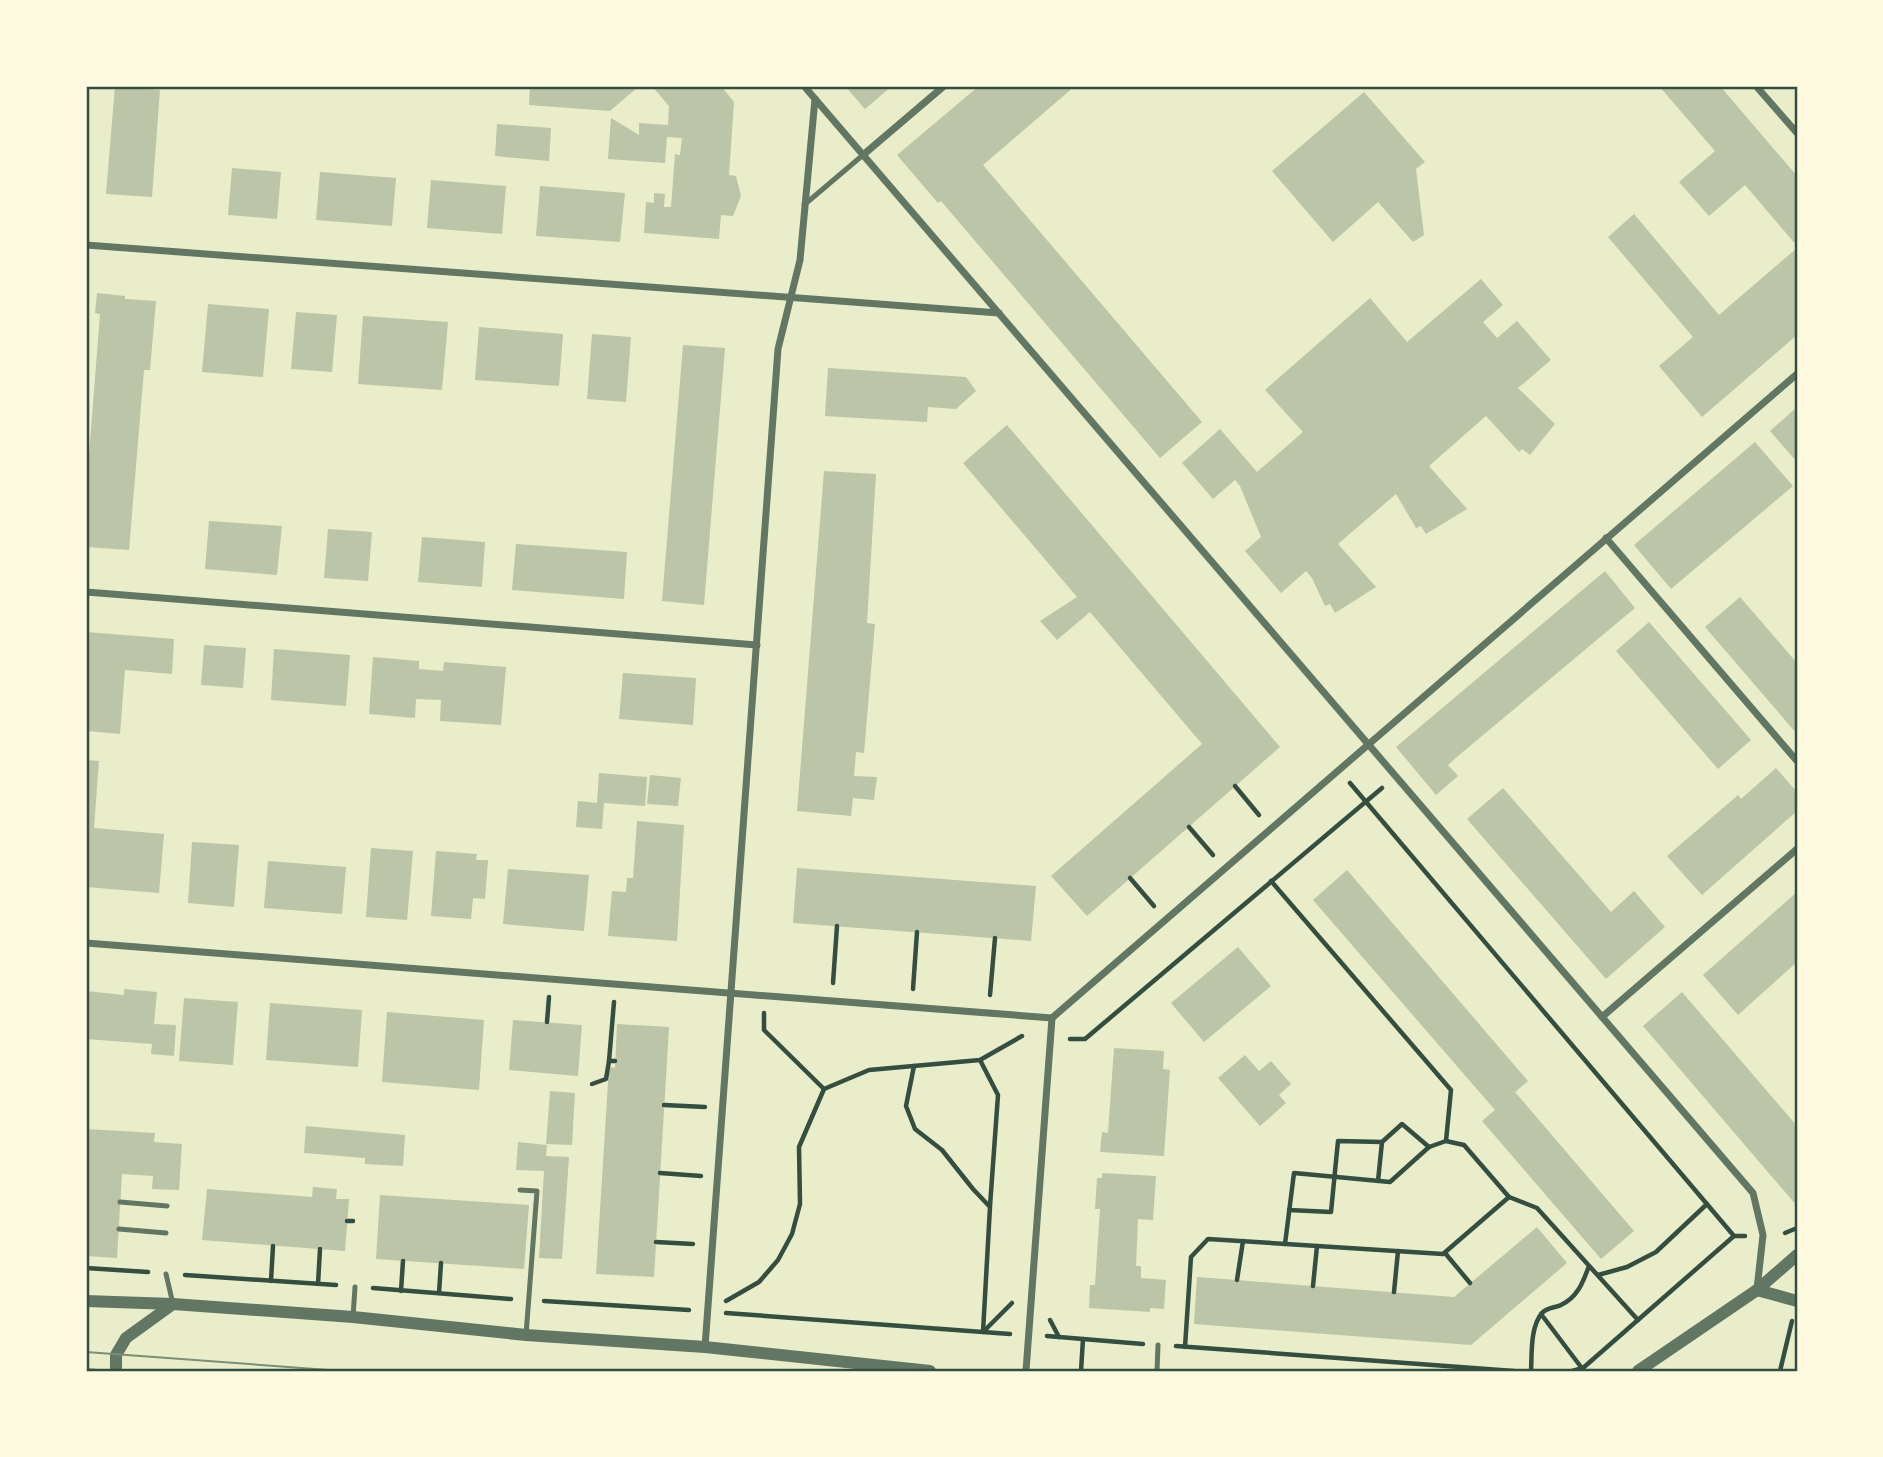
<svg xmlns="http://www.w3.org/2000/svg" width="1883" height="1457" font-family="'Public Sans',sans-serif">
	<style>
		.building { fill: #bcc5a7 }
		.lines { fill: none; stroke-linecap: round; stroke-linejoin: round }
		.path { stroke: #344e41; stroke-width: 4.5 }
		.service { stroke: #617663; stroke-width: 5 }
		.minor { stroke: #617663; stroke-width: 7 }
		.tertiary { stroke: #617663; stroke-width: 12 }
		.tram { stroke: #7c8e77; stroke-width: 2 }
		.neatline { fill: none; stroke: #344e41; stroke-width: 2.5 }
	</style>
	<rect width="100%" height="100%" fill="#e9edc9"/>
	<g class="building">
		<polygon points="115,86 160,90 152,197 106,194"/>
		<polygon points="530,86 639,86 610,111 529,105"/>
		<polygon points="652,86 721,86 734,102 729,175 736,176 741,196 733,216 721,215 719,239 644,233 646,202 654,203 654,193 665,194 664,207 671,207 675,154 680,155 682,138 667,137 665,163 608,159 611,118 639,135 639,123 668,125 669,106"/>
		<polygon points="845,86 892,86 865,109"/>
		<polygon points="979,86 1075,86 983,165 1202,422 1160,458 941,201 938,203 897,155"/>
		<polygon points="1659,86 1720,86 1797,176 1797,246 1745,185 1709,216 1679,182 1715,151"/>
		<polygon points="1364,92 1425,162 1416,169 1424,235 1413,242 1378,202 1333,242 1272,171"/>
		<polygon points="497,124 551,128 549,161 495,156"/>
		<polygon points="232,168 281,172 277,219 228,215"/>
		<polygon points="320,172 396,178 392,226 316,220"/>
		<polygon points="431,180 506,186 502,234 427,228"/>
		<polygon points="540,186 625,193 620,242 536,236"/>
		<polygon points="1634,214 1719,315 1797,248 1797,335 1702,417 1659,366 1693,337 1608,237"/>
		<polygon points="1481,279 1503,305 1483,322 1497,338 1517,321 1551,360 1518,388 1555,424 1530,455 1522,449 1519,452 1486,416 1429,466 1467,509 1426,534 1421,526 1416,528 1396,494 1338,544 1376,587 1335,613 1330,604 1325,606 1312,578 1306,571 1281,593 1245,551 1261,537 1240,486 1235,480 1213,499 1182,463 1220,429 1257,472 1303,432 1265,390 1370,298 1407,342"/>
		<polygon points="97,293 125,296 125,299 156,301 150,370 144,370 129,550 86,547 86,493 100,314 95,313"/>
		<polygon points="208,304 269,309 263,377 202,372"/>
		<polygon points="296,312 337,315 332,372 291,369"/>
		<polygon points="363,316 448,322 442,390 358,384"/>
		<polygon points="479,327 563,334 559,386 475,380"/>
		<polygon points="592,334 631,337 626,402 587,399"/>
		<polygon points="683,345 725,348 704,605 662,601"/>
		<polygon points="828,368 966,377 976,391 956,409 928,407 927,422 825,416"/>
		<polygon points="1797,407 1797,462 1770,431"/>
		<polygon points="1007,425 1280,747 1087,916 1051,876 1202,744 1090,612 1057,640 1040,621 1077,597 963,463"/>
		<polygon points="1755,442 1793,486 1671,589 1634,545"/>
		<polygon points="824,471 876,474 867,623 875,624 864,753 856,752 854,776 877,777 874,800 853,798 851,816 797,811"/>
		<polygon points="209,521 282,526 277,575 205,569"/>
		<polygon points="328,529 372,532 368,581 324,578"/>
		<polygon points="422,537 485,542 482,587 418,582"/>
		<polygon points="516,544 627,552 624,599 512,590"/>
		<polygon points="1605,571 1635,608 1458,756 1448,765 1458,776 1436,795 1396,747"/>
		<polygon points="1740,597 1797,663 1797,734 1705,627"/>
		<polygon points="1649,622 1751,740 1718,769 1616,651"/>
		<polygon points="86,632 174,639 172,674 125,670 120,734 86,731"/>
		<polygon points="204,645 246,648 243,688 201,685"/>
		<polygon points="274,649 350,655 346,706 271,700"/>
		<polygon points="373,657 419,661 419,669 443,671 444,662 506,667 501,725 440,721 441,700 416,699 415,718 369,714"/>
		<polygon points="623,673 696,678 693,725 619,719"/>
		<polygon points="86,760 99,761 94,828 164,834 159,893 86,887"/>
		<polygon points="1776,768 1797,792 1797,811 1702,895 1667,856 1738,795 1741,799"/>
		<polygon points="599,773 647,777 645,806 604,803 602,829 576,827 578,801 597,803"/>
		<polygon points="650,775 681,778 678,806 647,804"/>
		<polygon points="1503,788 1611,912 1634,891 1665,927 1606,979 1467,819"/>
		<polygon points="637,821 684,825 677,941 608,936 612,891 626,892 627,878 633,878"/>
		<polygon points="192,842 239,845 234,907 188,903"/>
		<polygon points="371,848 413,851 407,920 366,917"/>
		<polygon points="436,851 477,854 476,860 488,860 485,899 473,898 471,919 431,916"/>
		<polygon points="268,861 346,867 342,914 264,908"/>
		<polygon points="797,868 1036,886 1031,941 793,923"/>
		<polygon points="508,869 589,875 584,931 503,924"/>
		<polygon points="1347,870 1528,1081 1515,1092 1634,1231 1601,1259 1482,1121 1495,1110 1313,900"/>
		<polygon points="1797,892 1797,962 1738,1015 1703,975"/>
		<polygon points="1238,947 1271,986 1204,1042 1171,1003"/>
		<polygon points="124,989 157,992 154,1024 176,1025 174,1056 151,1054 152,1044 86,1039 86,991 124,995"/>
		<polygon points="1682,992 1797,1126 1797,1206 1643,1026"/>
		<polygon points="184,998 238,1002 233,1065 179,1061"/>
		<polygon points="270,1003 362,1010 358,1067 266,1060"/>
		<polygon points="387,1012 484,1020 479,1090 382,1082"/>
		<polygon points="513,1020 582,1025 578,1076 509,1070"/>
		<polygon points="617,1024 669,1027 654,1277 596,1274 609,1067 615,1068"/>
		<polygon points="1114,1048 1164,1051 1163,1069 1170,1070 1164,1156 1100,1152 1102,1132 1108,1133"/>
		<polygon points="1245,1055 1259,1071 1271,1061 1291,1084 1279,1095 1286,1103 1260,1126 1218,1078"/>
		<polygon points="550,1091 575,1093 572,1145 546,1144"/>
		<polygon points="306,1126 405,1135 403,1166 365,1164 365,1158 304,1153"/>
		<polygon points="86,1129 155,1133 154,1142 182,1144 179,1190 152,1189 153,1176 122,1174 117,1258 86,1256"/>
		<polygon points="518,1142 547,1145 546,1156 569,1157 562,1259 539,1258 544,1171 516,1170"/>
		<polygon points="1102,1173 1156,1176 1153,1220 1138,1219 1136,1266 1141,1266 1141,1278 1166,1280 1164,1309 1150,1308 1150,1312 1089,1308 1090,1285 1095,1285 1100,1209 1095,1209 1097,1178 1102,1178"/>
		<polygon points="313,1187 337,1189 336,1199 349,1199 345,1251 202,1240 207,1189 312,1197"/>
		<polygon points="380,1195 529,1205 524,1269 376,1259"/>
		<polygon points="1537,1227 1567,1263 1471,1345 1194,1324 1197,1277 1454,1297"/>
	</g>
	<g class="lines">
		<g class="path">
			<polyline points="1350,783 1734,1236"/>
			<polyline points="1235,786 1259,815"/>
			<polyline points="1189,827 1213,855"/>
			<polyline points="1130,878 1154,906"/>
			<polyline points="833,983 837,926"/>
			<polyline points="913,989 917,932"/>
			<polyline points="990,995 995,938"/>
			<polyline points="614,1002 609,1061 615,1061"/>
			<polyline points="547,1022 549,997"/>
			<polyline points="1070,1039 1085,1039 1382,788"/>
			<polyline points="980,1060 998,1095 990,1206"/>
			<polyline points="914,1066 906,1106 915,1129 942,1150 973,1189 990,1207 983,1332"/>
			<polyline points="592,1084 606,1079 609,1061"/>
			<polyline points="824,1089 869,1070 980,1060 1022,1036"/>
			<polyline points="664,1105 705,1107"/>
			<polyline points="660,1173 701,1176"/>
			<polyline points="1378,1181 1382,1142"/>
			<polyline points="1509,1197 1537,1208 1638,1320"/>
			<polyline points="1289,1210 1331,1212 1338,1141 1382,1142 1402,1124 1429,1147"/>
			<polyline points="347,1221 353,1221"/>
			<polyline points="1785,1233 1797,1228"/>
			<polyline points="656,1242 693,1244"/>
			<polyline points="1285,1244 1294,1173 1390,1182 1429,1147 1446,1141"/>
			<polyline points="1445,1253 1470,1283"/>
			<polyline points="86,1268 148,1272"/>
			<polyline points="185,1275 336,1285"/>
			<polyline points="1598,1275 1627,1267 1656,1252 1707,1204"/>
			<polyline points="1237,1280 1243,1241"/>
			<polyline points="271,1281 273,1246"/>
			<polyline points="318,1284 320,1249"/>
			<polyline points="1313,1286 1317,1246"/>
			<polyline points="373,1288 511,1299"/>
			<polyline points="401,1291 403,1261"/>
			<polyline points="1394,1292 1398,1251"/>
			<polyline points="439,1293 441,1263"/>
			<polyline points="544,1301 689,1310"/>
			<polyline points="726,1301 759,1282 778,1260 792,1234 800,1204 799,1147 824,1089 764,1030 764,1013"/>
			<polyline points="726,1313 1010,1334"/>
			<polyline points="1541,1314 1584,1371"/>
			<polyline points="1050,1320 1059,1337"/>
			<polyline points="984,1331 1012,1303"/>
			<polyline points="1047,1336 1143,1344"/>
			<polyline points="1176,1346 1514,1371"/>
			<polyline points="1185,1347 1191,1257 1208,1239 1443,1254 1509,1197 1464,1145 1446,1141 1451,1090 1271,881"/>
			<polyline points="1081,1371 1083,1339"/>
			<path d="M1531,1371C1532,1354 1530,1327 1542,1313C1547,1307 1555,1308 1561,1305C1578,1297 1583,1282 1589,1266"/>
			<polyline points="1572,1371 1583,1368 1734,1236 1745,1236"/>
			<polyline points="1780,1371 1792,1321"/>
		</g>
		<g class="service">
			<polyline points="804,205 863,155"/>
			<polyline points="520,1190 537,1191 526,1335"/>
			<polyline points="120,1202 167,1206"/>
			<polyline points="119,1229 166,1233"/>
			<polyline points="166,1274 173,1304"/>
			<polyline points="353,1317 355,1287"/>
			<polyline points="1157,1371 1158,1345"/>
		</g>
		<g class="minor">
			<polyline points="804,86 1753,1193 1763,1235 1757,1289"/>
			<polyline points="1756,86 1797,133"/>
			<polyline points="863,155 944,86"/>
			<polyline points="86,245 999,313"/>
			<polyline points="1606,538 1797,761"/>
			<polyline points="86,592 757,645"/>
			<polyline points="86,943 1052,1018"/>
			<polyline points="1602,1017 1797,849"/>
			<polyline points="1052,1018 1797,374"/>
			<polyline points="705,1347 778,349 800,260 815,99"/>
			<polyline points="1026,1371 1052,1018"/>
		</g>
		<g class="tertiary">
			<polyline points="1757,1290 1797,1301"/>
			<polyline points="86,1301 173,1304 353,1317 526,1335 705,1347 930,1371"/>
			<polyline points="116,1371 116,1355 126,1338 173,1304"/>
			<polyline points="1638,1371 1757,1290 1797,1255"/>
		</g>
		<g class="tram">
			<polyline points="86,1352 342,1371"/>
			<polyline points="86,1369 109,1371"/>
		</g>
	</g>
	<rect width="1883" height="1457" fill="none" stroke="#fefae0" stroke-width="175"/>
	<rect x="88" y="88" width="1708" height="1282" class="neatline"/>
</svg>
